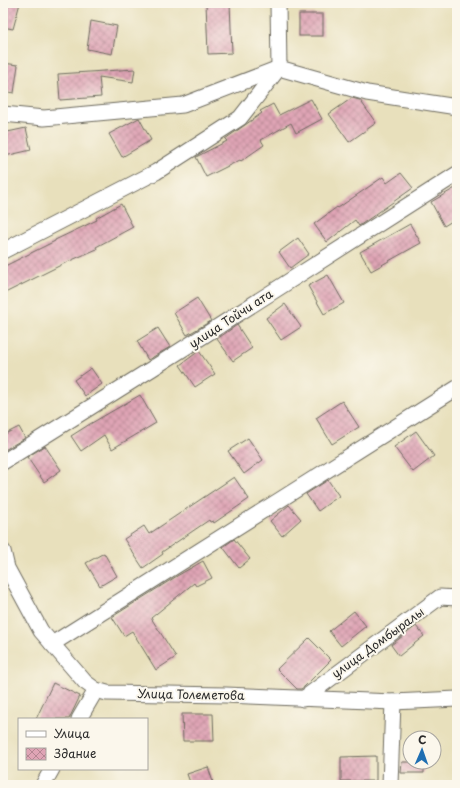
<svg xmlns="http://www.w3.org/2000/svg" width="460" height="788" font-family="'Playpen Sans',sans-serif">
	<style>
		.building { fill: url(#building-cross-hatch) }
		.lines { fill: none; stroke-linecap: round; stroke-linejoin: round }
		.street-casing { stroke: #6d6a5e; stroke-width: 17 }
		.street { stroke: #fff; stroke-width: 15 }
		.labels { text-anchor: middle; stroke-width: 4; stroke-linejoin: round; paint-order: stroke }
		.street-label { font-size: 12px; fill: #2b2b2b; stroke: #fbf7ec }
	</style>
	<defs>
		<pattern id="building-cross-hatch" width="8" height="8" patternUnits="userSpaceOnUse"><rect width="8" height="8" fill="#dfa4b5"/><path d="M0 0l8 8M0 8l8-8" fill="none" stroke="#b58693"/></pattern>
	</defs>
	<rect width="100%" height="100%" fill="#fbf7ec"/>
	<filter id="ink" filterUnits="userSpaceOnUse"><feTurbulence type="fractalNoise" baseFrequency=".025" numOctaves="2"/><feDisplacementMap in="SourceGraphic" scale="8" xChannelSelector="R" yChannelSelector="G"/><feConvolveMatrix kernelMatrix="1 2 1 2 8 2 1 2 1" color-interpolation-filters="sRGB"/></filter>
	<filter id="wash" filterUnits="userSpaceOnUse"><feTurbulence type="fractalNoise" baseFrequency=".012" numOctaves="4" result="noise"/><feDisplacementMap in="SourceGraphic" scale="16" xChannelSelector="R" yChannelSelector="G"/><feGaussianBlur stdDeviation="0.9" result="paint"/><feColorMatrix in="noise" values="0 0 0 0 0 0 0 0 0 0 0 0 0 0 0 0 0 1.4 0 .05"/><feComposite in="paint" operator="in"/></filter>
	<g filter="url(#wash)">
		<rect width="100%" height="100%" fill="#e8e0bc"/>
		<g id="blocks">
			<g class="building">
				<polygon points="3,3 20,3 13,29 3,27"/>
				<polygon points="206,3 230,3 232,53 208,54"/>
				<rect x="299" y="14" width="24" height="22"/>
				<polygon points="91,21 117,26 112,54 87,49"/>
				<polygon points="3,63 18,65 14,93 3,91"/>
				<polygon points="135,69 133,82 99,77 101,97 60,100 58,74"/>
				<polygon points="352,98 360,100 376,123 349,142 329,114"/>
				<polygon points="311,99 322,119 296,133 291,123 261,140 264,145 241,161 240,160 206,177 196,157 227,141 225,139 262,113 260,111 273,104 279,115"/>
				<polygon points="139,118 151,140 122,157 109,134"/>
				<polygon points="26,128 31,150 5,156 3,147 3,133"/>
				<polygon points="401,173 413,188 359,226 355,220 327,242 314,224 337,207 338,208 383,177 387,183"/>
				<polygon points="457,187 457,218 444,226 431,202"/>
				<polygon points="121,204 133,227 96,247 97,249 65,263 3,294 3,267 55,241 55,240 97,220 96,218"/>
				<polygon points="410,224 421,243 371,271 360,252"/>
				<polygon points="298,238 309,254 290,268 279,252"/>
				<polygon points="328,275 344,303 324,314 308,286"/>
				<polygon points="197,298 211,321 187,335 174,313"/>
				<polygon points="285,304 301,327 281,340 266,318"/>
				<polygon points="237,325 252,348 233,361 217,339"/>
				<polygon points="158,328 170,347 148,360 137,341"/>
				<polygon points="199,351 215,374 195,387 180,365"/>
				<polygon points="91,368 102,384 85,396 74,380"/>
				<polygon points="140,395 156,423 112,449 104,435 81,451 71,436 90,424"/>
				<polygon points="342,401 359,427 332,444 316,418"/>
				<polygon points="19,427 25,438 3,451 3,435"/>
				<polygon points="416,431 434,456 413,472 394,447"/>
				<polygon points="248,438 263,460 244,474 228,451"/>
				<polygon points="45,446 61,470 44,482 27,457"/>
				<polygon points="234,477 249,499 214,523 213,521 210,522 209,520 162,552 163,554 143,568 124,539 144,526 149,534"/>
				<polygon points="328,480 339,496 318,511 306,494"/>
				<polygon points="289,505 301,519 282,536 270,521"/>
				<polygon points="234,539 250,559 239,568 223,547"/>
				<polygon points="104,553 117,576 100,586 86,563"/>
				<polygon points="203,561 212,578 196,586 194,583 151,618 176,657 156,670 132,631 124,636 112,617 177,576"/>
				<polygon points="354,611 366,626 341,646 329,631"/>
				<polygon points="416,626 424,636 399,656 391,645"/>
				<polygon points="309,638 331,660 304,687 301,689 297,689 277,669"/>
				<polygon points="53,683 80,696 69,719 36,719"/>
				<polygon points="182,714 213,714 214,741 183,741"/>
				<polygon points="376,756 376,781 341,781 341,757"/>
				<polygon points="402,762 424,762 424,773 401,773"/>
				<polygon points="208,767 214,785 191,785 187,774"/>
			</g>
		</g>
	</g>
	<g filter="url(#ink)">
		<use href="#blocks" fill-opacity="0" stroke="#6d6a5e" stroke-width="1"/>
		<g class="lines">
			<g class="street-casing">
				<g id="street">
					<polyline points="3,114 44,118 183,105 279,68 367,93 457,107"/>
					<polyline points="3,251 156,172 240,118 279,68 278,3"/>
					<polyline points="3,462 153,368 457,174"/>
					<polyline points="3,551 7,568 41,631 85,682 96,690 107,693 226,695 393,702 457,699"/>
					<polyline points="52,644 457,388"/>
					<polyline points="303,699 440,597 457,598"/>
					<polyline points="79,719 96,690"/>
					<polyline points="43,785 52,769"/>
					<polyline points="390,785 393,702"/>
				</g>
			</g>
			<use href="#street" class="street"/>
		</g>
	</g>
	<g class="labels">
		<g class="street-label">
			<text transform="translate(231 319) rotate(-33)" y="4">улица Тойчи ата</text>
			<text transform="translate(378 643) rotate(-36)" y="4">улица Домбыралы</text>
			<text transform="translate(191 695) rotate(1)" y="4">Улица Толеметова</text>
		</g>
	</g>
	<rect width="460" height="788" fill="none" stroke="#fbf7ec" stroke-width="16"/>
	<rect x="18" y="718" width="130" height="52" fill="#fbf7ec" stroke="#a8a59f"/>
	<rect x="26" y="731" width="20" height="6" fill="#ffffff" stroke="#a8a59f"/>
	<text x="54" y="738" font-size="12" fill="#2b2b2b">Улица</text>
	<rect x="26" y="748" width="20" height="12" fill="url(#building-cross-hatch)" stroke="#a8a59f"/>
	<text x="54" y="758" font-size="12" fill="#2b2b2b">Здание</text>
	<g transform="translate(422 750) rotate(2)"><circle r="19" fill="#fbf7ec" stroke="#a8a59f"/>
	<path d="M0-3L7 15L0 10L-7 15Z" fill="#1f6fb2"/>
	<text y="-6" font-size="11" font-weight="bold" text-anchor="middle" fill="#2b2b2b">С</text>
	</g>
</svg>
